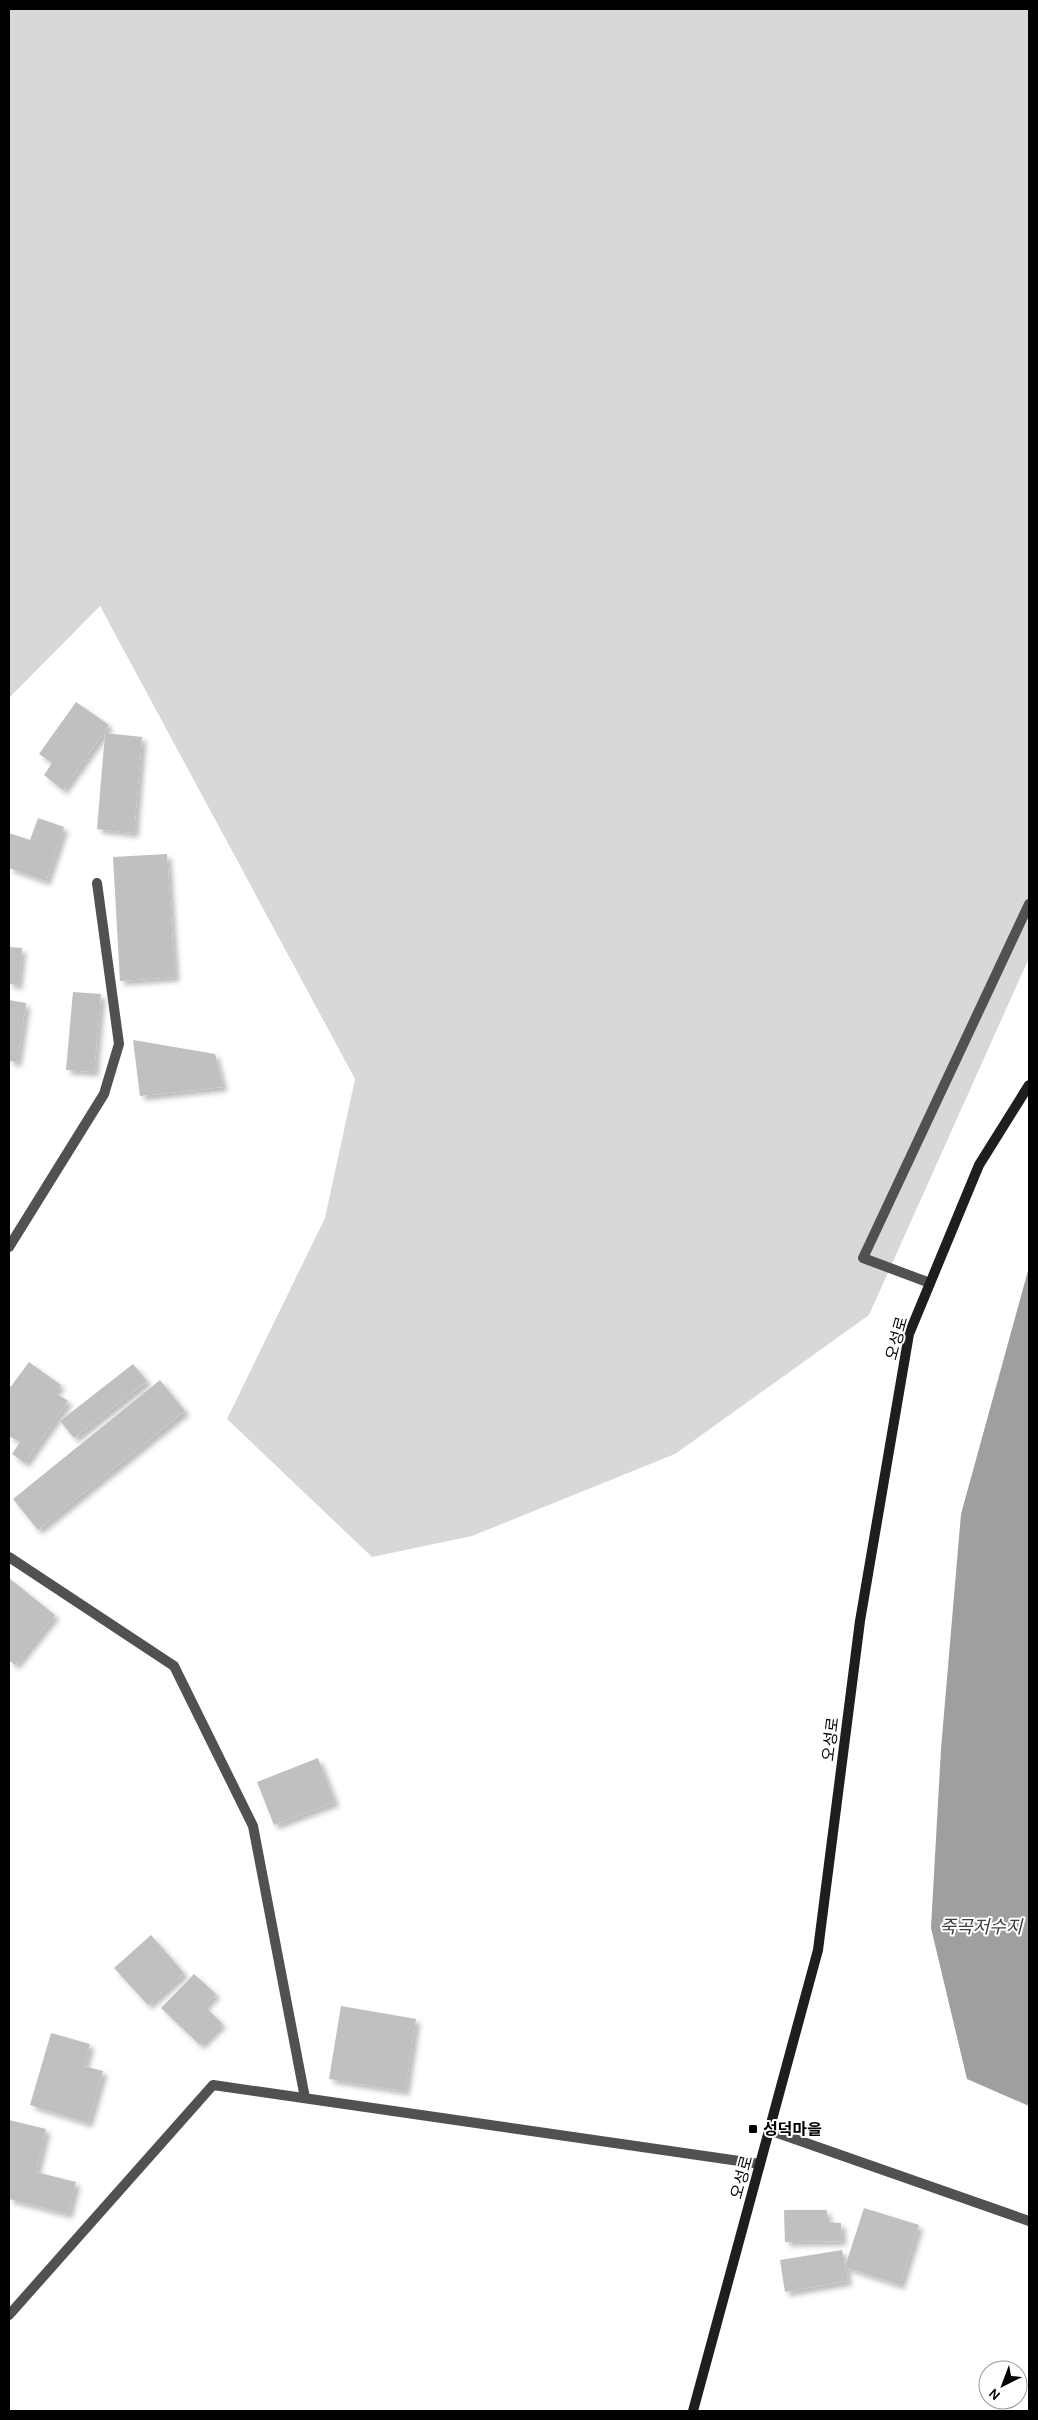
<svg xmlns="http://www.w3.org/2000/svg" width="1038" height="2420" font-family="Karla,'Noto Sans KR',sans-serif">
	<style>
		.green { fill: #d8d8d8 }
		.water { fill: #9f9f9f }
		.building { fill: #c0c0c0; filter: url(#shadow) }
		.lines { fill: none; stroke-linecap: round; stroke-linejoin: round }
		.minor { stroke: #515151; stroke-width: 10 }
		.secondary { stroke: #1e1e1e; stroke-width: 10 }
		.poi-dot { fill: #000; stroke: #fff; stroke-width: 2 }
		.labels { text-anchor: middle; stroke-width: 4; stroke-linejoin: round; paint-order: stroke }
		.street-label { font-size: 16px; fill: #000; stroke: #fff }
		.poi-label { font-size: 16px; font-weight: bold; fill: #000; stroke: #fff; text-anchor: start }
		.water-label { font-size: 18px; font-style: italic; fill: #404040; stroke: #fff }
	</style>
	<defs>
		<filter id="shadow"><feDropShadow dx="4.5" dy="4.5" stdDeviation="2.5" flood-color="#0004"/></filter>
	</defs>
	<rect width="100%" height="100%" fill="#fff"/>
	<polygon class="green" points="9,9 1029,9 1029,958 869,1315 675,1454 472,1536 372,1557 227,1419 325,1218 355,1079 100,606 9,698"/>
	<polygon class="water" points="1029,1267 1029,2106 967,2079 931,1928 941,1749 961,1514"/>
	<g class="building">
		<polygon points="76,702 109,725 63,790 44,775 52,763 39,754"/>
		<polygon points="105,733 142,737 134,833 97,829"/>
		<polygon points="38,818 64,827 46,881 9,868 9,833 30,840"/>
		<polygon points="167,854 175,977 120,981 113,857"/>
		<polygon points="9,947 22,948 18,985 9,984"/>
		<polygon points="73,992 101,994 94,1072 66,1070"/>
		<polygon points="9,1000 26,1003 17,1062 9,1061"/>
		<polygon points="133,1040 215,1054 223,1087 140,1096"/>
		<polygon points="29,1362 61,1385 54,1392 68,1401 25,1463 12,1454 20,1442 9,1436 9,1389"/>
		<polygon points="133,1364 147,1381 74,1438 60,1421"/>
		<polygon points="160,1380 185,1411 38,1530 13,1499"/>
		<polygon points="9,1578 55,1615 15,1665 9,1660"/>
		<polygon points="318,1758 335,1802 274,1825 257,1782"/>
		<polygon points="151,1935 184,1973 148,2005 114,1968"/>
		<polygon points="194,1974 216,1994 204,2006 222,2023 200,2045 161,2008"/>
		<polygon points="341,2006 416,2019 405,2091 329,2079"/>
		<polygon points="51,2033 90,2044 84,2066 103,2071 88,2123 30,2105"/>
		<polygon points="9,2120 46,2129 36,2172 76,2182 68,2214 9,2199"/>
		<polygon points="864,2208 919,2225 900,2285 845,2267"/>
		<polygon points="784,2210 827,2210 827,2222 841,2223 842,2241 785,2242"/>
		<polygon points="842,2250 848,2281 785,2292 780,2260"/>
	</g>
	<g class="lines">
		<g class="minor">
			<polyline points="9,1247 104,1094 119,1044 97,883"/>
			<polyline points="930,1283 863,1258 1029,904"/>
			<polyline points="9,1557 174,1666 253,1826 305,2098"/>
			<polyline points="769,2130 1029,2221"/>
			<polyline points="9,2315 213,2085 760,2164"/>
		</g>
		<polyline class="secondary" points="693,2411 818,1950 860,1621 909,1334 979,1165 1029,1085"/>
	</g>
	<rect class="poi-dot" x="748" y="2124" width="10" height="10" rx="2.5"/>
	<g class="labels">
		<g class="street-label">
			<text transform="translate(896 1338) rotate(-75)" y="6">오성로</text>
			<text transform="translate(830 1739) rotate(-83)" y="6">오성로</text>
			<text transform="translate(741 2177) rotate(-75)" y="6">오성로</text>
		</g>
		<g class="poi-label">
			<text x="763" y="2135">성덕마을</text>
		</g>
		<g class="water-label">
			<text x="981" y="1933">죽곡저수지</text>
		</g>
	</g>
	<rect width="1038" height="2420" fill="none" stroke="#000000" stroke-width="20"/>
	<g transform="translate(1003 2385) rotate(222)"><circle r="24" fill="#ffffff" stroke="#999999"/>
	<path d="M0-4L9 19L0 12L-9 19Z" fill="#000000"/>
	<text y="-8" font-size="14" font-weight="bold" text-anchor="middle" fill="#000000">N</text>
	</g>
</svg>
